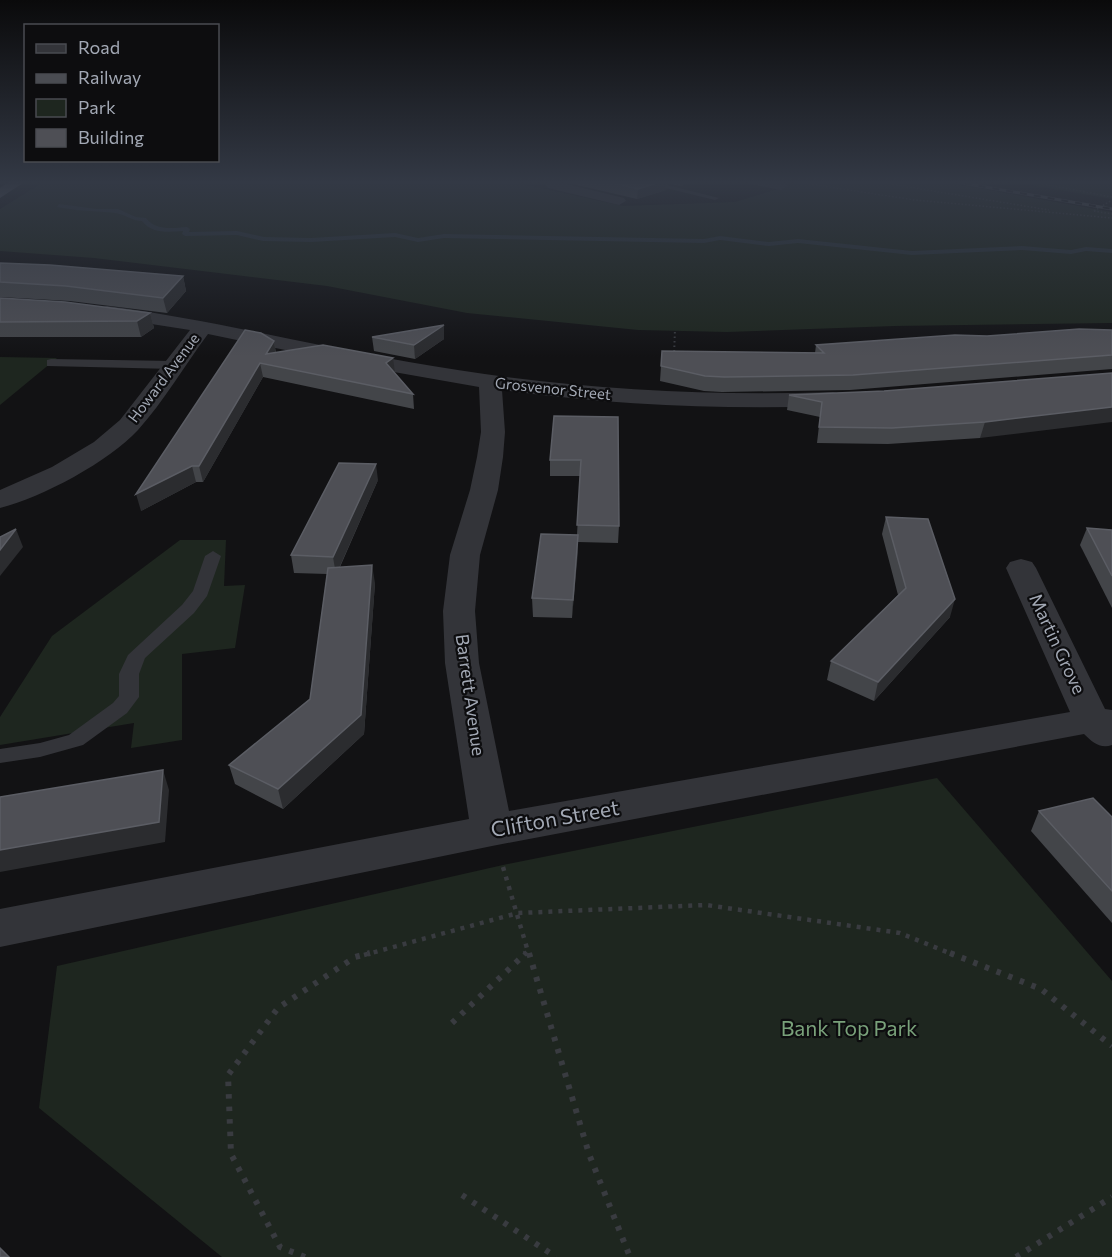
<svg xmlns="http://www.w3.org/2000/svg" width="1112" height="1257" font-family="Commissioner,sans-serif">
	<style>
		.green { fill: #1e261f }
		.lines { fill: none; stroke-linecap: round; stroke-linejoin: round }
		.stream { fill: #283138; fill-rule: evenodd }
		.path-far3 { stroke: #393b40; stroke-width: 1.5; stroke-dasharray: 1.5 2; stroke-linecap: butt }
		.path-far2 { stroke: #393b40; stroke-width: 2; stroke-dasharray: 1.5 3; stroke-linecap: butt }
		.path-far1 { stroke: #393b40; stroke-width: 4.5; stroke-dasharray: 4 6; stroke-linecap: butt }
		.path { stroke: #393b40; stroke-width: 6; stroke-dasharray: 4.5 8; stroke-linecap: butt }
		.lane { fill: #333439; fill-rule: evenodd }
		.street { fill: #333439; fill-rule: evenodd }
		.highway { fill: #5f626a; fill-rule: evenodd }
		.rail-casing { stroke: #4a4c52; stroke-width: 3 }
		.rail { stroke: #0d0d0f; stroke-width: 2; stroke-dasharray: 7; stroke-linecap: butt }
		.wall { fill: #434549 }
		.shaded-wall { fill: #2b2c2f }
		.building { fill: #4e4f55; stroke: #5b5d64; stroke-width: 1.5 }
		.labels { text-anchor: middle; stroke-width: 4.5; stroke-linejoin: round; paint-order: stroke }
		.far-street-label { font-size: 15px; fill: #a3a9b5; stroke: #0d0d0f }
		.street-label { font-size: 18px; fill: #a3a9b5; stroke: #0d0d0f }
		.near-street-label { font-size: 21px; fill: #a3a9b5; stroke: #0d0d0f }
		.near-park-label { font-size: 21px; fill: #79a17a; stroke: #0d0d0f }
	</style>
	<rect width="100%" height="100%" fill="#121214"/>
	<g class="green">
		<polygon points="45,181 508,181 623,206 735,202 804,181 937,181 1112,212 1112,323 895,326 727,332 638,330 467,313 327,286 94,258 0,251 0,209"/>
		<polygon points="1007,181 1112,181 1112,199"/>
		<polygon points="0,357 57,358 0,405"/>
		<polygon points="180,540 226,540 224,586 245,585 235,648 182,654 182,740 131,748 134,723 0,745 0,717 52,636"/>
		<polygon points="937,778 1112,981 1112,1257 222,1257 39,1108 57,966 503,865"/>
	</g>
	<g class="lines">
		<path class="stream" d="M59,204L97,209H118L136,217L146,218C156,231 172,228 187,227L190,229L189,232L237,231L264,237L311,238L395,233L418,238L444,234L704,239L720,236L769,242L798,239L912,251L1022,246L1071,250L1086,247L1112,249V253L1086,251L1071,254L1022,250L912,255L798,243L769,246L720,240L704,243L444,238L418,242L395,237L311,242L263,241L237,235L185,236L182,234L183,231C168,232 152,234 142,221C132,221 125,214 115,213C95,211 76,211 57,207Z"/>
		<g class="path-far3">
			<polyline points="872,181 1049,210"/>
			<polyline points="1028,181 1112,197"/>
			<polyline points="809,184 915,200 1112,218"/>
			<polyline points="1094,211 1112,200"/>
			<polyline points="1094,211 1112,214"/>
		</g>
		<polyline class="path-far2" points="674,356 675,329"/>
		<g class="path-far1">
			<polyline points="503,867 529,955"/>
			<polyline points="364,955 518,913 706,905 900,933 954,955"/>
			<polyline points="524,955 529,950"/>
		</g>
		<g class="path">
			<polyline points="529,953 589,1154 630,1257"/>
			<polyline points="950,953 1041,989 1112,1046"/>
			<polyline points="452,1023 526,953"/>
			<polyline points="462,1195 556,1257"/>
			<polyline points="305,1257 280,1247 231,1154 228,1075 278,1008 355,957 370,953"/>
			<polyline points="1016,1257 1112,1197"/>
		</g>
		<g class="lane">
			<polygon points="637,181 651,181 719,198 715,200"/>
			<polygon points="51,359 174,361 180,365 174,369 47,366 47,360"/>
			<polygon points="213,551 221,556 207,596 194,613 145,658 139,674 139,697 127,713 83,745 40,757 0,763 0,749 40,743 69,735 113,703 119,696 119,674 128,655 182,605 193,591 205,556"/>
		</g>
		<g class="street">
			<polygon points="554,181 624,198 626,201 619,205 548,188 546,185 548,182"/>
			<polygon points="749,181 786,183 788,186 781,190 751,184"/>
			<path d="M107,306C209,319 308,345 409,362C549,387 691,397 833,392L841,394L845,399L841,404L833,406C722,410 612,405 502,390L505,432L503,457L498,490L480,555L475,611L479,663L509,811L1070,712L1006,568L1010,562L1021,559L1032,562L1036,568L1105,709L1112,710V745C1100,749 1092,742 1084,734L492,846L0,947V909L469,819L445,663L443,611L450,555L470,490L477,457L481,432L479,387L371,368L208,334C185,365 164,401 138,430C110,461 41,498 0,508V490L52,467L94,442L120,420L190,330L100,316L97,312L100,308Z"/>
		</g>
		<polygon class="highway" points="10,181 26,181 0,198 0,188"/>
		<g class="rail-casing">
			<polyline id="rail" points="951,181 1112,209"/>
		</g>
		<use href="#rail" class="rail"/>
	</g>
	<g class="wall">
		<polygon points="560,181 697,181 680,186 667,183 666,190 637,199"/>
		<polygon points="0,263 183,276 186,291 167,313 70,301 0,297"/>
		<polygon points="0,298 150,313 154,328 141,337 0,337"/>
		<polygon points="1112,330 1112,369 850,390 722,392 704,391 660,381 661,366 815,353 816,345"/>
		<polygon points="372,337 444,339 415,359 374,351"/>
		<polygon points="274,341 276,353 395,373 413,394 414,409 263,377 203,482 196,482 141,511"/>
		<polygon points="1112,373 980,438 888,444 817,443 820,417 787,410 789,395 884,391"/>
		<polygon points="554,416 619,526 618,543 578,542 572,618 533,617 532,598 577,535 580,476 550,476 550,460"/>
		<polygon points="378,480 340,567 375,583 364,734 283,809 235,784 229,765 310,699 327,574 294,573 291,555"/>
		<polygon points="886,517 950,617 874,701 827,680 831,661 898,595 882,534"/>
		<polygon points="1087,528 1112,530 1112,608 1080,545"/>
		<polygon points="1039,811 1112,817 1112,923 1031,831"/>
	</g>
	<g class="shaded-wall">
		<polygon points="663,181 667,181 666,190 637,199 638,189"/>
		<polygon points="681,181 697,181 680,186"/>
		<polygon points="183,276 186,291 167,313 163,298"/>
		<polygon points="150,313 154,328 141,337 137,321"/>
		<polygon points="444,325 444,339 415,359 414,345"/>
		<polygon points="274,341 276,355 266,354"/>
		<polygon points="393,358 395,373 387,378 386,363"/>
		<polygon points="260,363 263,377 203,482 199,466"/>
		<polygon points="1112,407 1112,422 980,438 985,422"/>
		<polygon points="376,464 378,480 336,575 333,557"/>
		<polygon points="192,466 196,482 141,511 136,494"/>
		<polygon points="16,529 23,547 0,576 0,550"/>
		<polygon points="578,535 578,553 572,618 573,600"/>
		<polygon points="372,565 375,583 364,734 283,809 278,789"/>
		<polygon points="955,599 950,617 874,701 878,682"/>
		<polygon points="163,770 169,790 165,842 0,872 0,850"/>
	</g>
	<g class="building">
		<polygon points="605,181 663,181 638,189"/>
		<polygon points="0,263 50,265 183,276 163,298 66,286 0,282"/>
		<polygon points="0,298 65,302 150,313 137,321 0,322"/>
		<polygon points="444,325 414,345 372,337"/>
		<polygon points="1079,329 1112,330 1112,355 853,375 724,377 705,376 661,366 662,351 824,353 816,345 955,335 987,336"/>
		<polygon points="245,330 261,333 274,341 266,354 323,345 393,358 386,363 413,394 260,363 199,466 192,466 136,494"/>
		<polygon points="1112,373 1112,407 985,422 892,428 819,427 822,402 789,395 884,391"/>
		<polygon points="554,416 618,417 619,526 577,525 581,460 550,460"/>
		<polygon points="339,463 376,464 333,557 291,555"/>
		<polygon points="886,517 928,519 955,599 878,682 831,661 906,588"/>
		<polygon points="1087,528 1112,530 1112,576"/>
		<polygon points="16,529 0,550 0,537"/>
		<polygon points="541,534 578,535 573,600 532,598"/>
		<polygon points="372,565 361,715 278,789 229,765 310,699 328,568"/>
		<polygon points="163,770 159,822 0,850 0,797"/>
		<polygon points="1093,798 1112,817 1112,891 1039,811"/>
		<polygon points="0,1248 9,1257 0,1257"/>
	</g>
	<linearGradient id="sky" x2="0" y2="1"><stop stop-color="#0a0a0b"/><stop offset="0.51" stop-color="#333945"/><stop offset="1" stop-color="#333945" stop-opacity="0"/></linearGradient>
	<rect width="1112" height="357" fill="url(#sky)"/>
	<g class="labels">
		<g class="far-street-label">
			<text transform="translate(164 378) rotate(-53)" y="5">Howard Avenue</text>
			<text transform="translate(553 389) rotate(6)" y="5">Grosvenor Street</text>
		</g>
		<g class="street-label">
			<text transform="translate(1057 644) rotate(65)" y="6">Martin Grove</text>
			<text transform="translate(470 695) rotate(82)" y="6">Barrett Avenue</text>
		</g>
		<g class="near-street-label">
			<text transform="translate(555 819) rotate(-10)" y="7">Clifton Street</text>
		</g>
		<g class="near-park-label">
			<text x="849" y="1036">Bank Top Park</text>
		</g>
	</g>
	<rect x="24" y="24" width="195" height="138" fill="#0d0d0f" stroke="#494b51" stroke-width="1.5"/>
	<rect x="36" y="44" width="30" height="9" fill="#333439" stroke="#494b51" stroke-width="1.5"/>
	<text x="78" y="54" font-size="18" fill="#a3a9b5">Road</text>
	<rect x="36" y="74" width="30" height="9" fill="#4a4c52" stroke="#494b51" stroke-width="1.5"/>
	<text x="78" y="84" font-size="18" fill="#a3a9b5">Railway</text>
	<rect x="36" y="99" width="30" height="18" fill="#1e261f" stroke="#494b51" stroke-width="1.5"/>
	<text x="78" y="114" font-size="18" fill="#a3a9b5">Park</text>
	<rect x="36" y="129" width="30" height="18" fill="#4e4f55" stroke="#494b51" stroke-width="1.5"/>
	<text x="78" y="144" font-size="18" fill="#a3a9b5">Building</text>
</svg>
